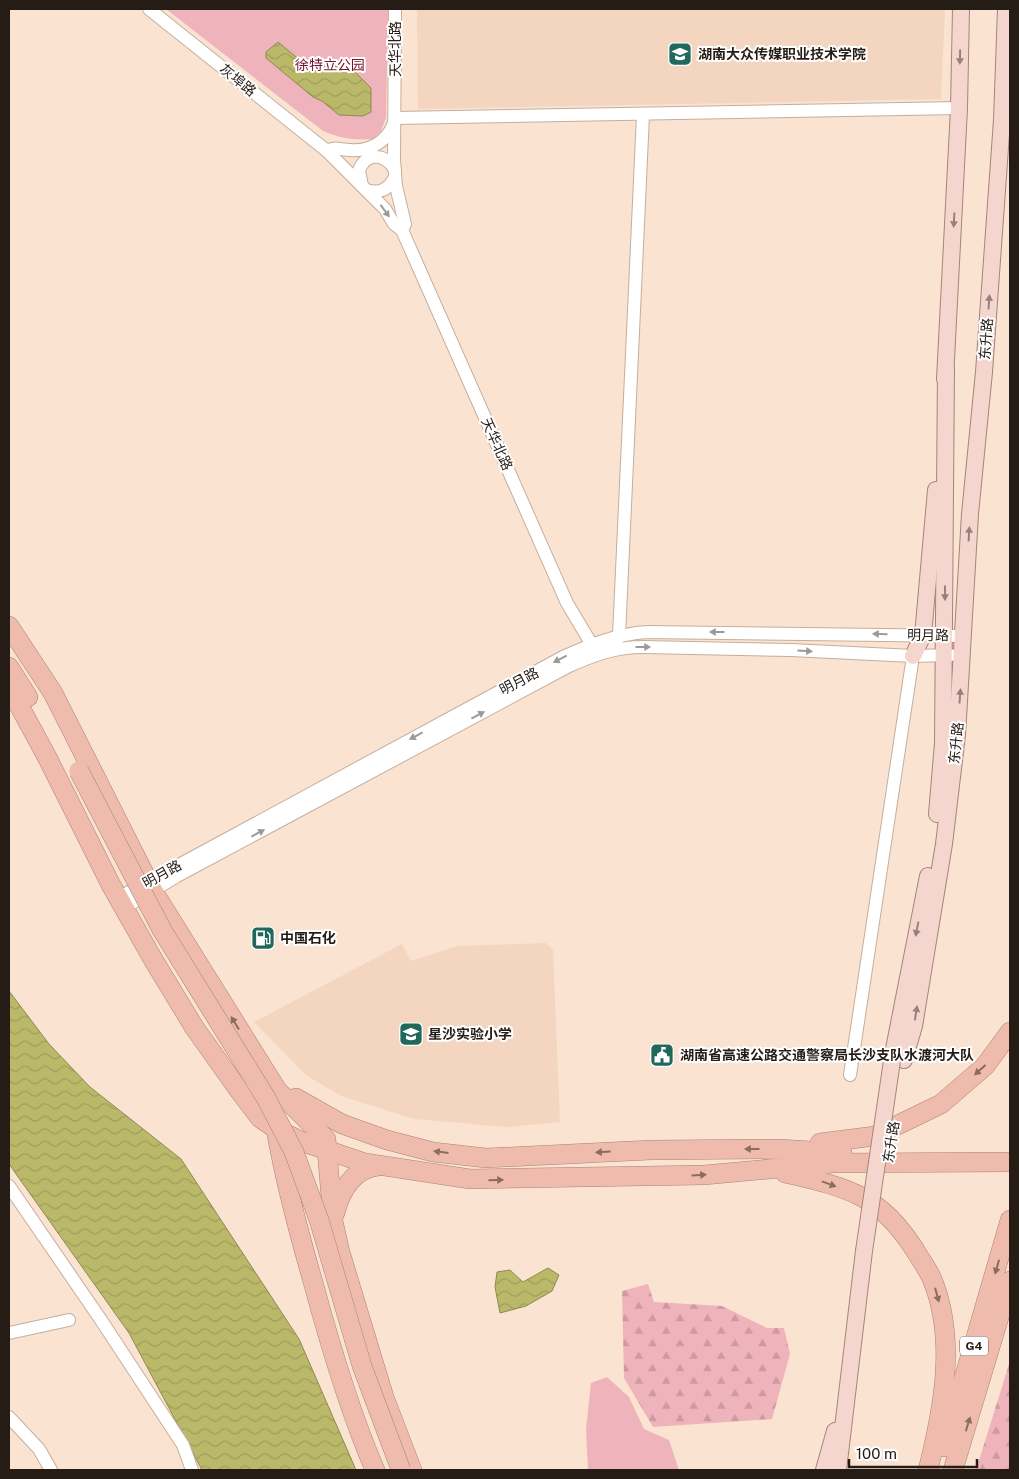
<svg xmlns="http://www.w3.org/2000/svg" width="1019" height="1479" font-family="'Public Sans','Noto Sans SC',sans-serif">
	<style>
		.built { fill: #f4d6c0 }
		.forest { fill: url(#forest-firs) }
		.park { fill: #efb4bb }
		.water { fill: url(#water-waves); stroke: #8d8a51 }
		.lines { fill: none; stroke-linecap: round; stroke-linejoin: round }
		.minor-casing { stroke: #c5ae9d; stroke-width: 14 }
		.major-casing { stroke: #a88378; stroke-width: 18 }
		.highway-casing { stroke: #a88378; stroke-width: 20 }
		.minor { stroke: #fff; stroke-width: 12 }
		.major { stroke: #f5d6ce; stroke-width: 16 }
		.highway { stroke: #efbbad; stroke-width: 19 }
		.major-bridge-casing { stroke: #a88378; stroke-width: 18; stroke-linecap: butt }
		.highway-bridge-casing { stroke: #a88378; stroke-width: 20; stroke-linecap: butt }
		.major-bridge { stroke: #f5d6ce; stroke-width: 16 }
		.highway-bridge { stroke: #efbbad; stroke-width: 19 }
		.oneway { fill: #97827b }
		.oneway2 { fill: #9d9996 }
		.oneway3 { fill: #8a6c62 }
		.labels { text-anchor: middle; stroke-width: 4; stroke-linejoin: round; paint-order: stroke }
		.shield { fill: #fff; stroke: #66605c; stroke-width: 1 }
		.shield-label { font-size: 12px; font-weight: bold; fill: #251c16 }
		.street-label { font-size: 14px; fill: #251c16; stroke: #fff }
		.poi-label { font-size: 14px; font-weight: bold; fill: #251c16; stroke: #fff; text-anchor: start }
		.park-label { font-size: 14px; fill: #761430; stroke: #fff }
	</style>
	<defs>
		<pattern id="forest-firs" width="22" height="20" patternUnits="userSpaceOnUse" patternTransform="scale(1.25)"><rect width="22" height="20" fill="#efb4bb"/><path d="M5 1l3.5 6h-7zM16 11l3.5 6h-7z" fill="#cd9aa0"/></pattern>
		<pattern id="water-waves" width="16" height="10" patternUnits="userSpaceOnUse" patternTransform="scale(1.25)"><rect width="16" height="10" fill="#bab96a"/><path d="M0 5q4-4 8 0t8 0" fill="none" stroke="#a09e5b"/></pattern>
	</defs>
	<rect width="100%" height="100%" fill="#fae3d1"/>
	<g class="built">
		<polygon points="417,9 945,9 941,99 418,109"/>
		<polygon points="546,943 553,950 560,1122 507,1127 414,1119 341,1096 306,1075 254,1022 402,944 411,961 457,946"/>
	</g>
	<g class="forest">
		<polygon points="648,1284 654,1302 722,1306 767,1328 784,1328 790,1354 772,1419 653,1427 624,1378 622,1291"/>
		<polygon points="1010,1361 1010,1470 976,1470"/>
	</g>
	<g class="park">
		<path d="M166,9H388L386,118L381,131L373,139C352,140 343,139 323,131Z"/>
		<polygon points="607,1377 629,1397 644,1429 669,1440 679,1470 588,1470 586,1429 591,1383"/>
	</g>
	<g class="water">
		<polygon points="278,42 307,66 350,67 371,88 371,112 363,116 339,115 322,101 313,97 266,58 266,52"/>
		<polygon points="9,991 49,1044 90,1087 181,1159 299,1339 356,1470 202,1470 129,1333 9,1164"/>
		<polygon points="548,1268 559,1275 552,1291 526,1306 500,1313 495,1287 497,1272 510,1270 523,1282"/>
	</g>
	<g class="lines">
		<g class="minor-casing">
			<g id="minor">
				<polyline points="149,9 327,151 385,209 394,224 402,230"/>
				<polyline points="395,9 394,160 396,186 405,224 402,230"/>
				<polyline points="395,118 959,108"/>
				<path d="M327,151C336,146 340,150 350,150C369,152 387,142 394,123"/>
				<path d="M362,186L359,170C367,151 386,154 395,170"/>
				<path d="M366,190C380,194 388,190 395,177"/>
				<polyline points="402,230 567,603 595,650"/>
				<polyline points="615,643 619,636 643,115"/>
				<path d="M118,898L563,657C590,645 617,634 647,632L963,636"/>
				<path d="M124,908L177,876L569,666C594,655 615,647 643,647L791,650L913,656L951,655"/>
				<polyline points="850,1075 913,656"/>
				<polyline points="9,1186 101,1320 183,1445 192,1470"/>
				<polyline points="9,1333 69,1320"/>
				<polyline points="9,1417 39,1449 51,1470"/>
			</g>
		</g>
		<g class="major-casing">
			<g id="major">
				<polyline points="945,379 959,108 961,9"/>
				<polyline points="913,656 923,635 936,490"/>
				<polyline points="937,814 943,743 946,369"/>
				<polyline points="893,1054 928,876"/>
				<polyline points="904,1060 914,1026 944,844 957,735 970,514 984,372 1002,120 1006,9"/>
				<polyline points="824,1470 835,1431"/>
				<polyline points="838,1470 864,1251"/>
			</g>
		</g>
		<g class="highway-casing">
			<g id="highway">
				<polyline points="9,626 53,693 153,891 277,1090 326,1139 333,1221 340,1252 384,1397 412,1470"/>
				<polyline points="9,667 28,697"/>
				<polyline points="9,687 47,757 111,885 154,961 194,1027 238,1089 260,1118 276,1129 303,1142 365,1163 470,1179 704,1175 833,1163 1010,1162"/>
				<polyline points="296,1098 342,1124 387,1140 433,1152 486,1158 651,1150 780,1149 842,1153"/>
				<path d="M276,1129C285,1182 298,1230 313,1282C330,1345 349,1410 375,1470"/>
				<polyline points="820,1143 875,1136 941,1104 985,1066 1010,1032"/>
				<path d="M785,1173C810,1179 835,1184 858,1195C883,1207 900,1227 915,1250C920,1259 928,1269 932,1279C957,1339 943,1410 928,1470"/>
				<path d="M335,1213C341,1189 354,1169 378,1166"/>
				<polyline points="944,1447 1010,1220"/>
				<polyline points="953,1470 1010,1281"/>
			</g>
		</g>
		<use href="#minor" class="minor"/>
		<use href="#major" class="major"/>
		<use href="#highway" class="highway"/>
		<g class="major-bridge-casing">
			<polyline id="major-bridge" points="864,1251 893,1054"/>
		</g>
		<g class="highway-bridge-casing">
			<polyline id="highway-bridge" points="79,771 162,930 266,1098 294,1152 319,1220 362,1366 401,1470"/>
		</g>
		<use href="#major-bridge" class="major-bridge"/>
		<use href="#highway-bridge" class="highway-bridge"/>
	</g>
	<defs><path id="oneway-solid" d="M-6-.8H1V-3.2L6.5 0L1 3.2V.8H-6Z" transform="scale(1.25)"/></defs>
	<g class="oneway">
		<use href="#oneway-solid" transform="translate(960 57) rotate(91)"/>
		<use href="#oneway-solid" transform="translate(954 220) rotate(93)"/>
		<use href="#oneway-solid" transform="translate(989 302) rotate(-86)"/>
		<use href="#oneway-solid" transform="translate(969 534) rotate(-87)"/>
		<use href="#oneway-solid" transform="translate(945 593) rotate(90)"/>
		<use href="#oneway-solid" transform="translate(960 696) rotate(-86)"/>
		<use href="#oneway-solid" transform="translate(917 929) rotate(101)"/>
		<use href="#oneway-solid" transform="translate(916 1013) rotate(-81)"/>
	</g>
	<g class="oneway2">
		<use href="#oneway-solid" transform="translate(385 211) rotate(54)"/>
		<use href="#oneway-solid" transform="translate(717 632) rotate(-180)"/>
		<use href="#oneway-solid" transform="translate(880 634) rotate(-179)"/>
		<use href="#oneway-solid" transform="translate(643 647)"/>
		<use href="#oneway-solid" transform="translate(805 651) rotate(3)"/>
		<use href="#oneway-solid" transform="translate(560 659) rotate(153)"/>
		<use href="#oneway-solid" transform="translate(478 715) rotate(-28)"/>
		<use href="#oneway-solid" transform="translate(416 736) rotate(152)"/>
		<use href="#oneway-solid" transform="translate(258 833) rotate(-28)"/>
	</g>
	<g class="oneway3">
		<use href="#oneway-solid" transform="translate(235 1023) rotate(-122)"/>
		<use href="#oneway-solid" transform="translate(980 1070) rotate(138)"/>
		<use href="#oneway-solid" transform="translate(752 1149) rotate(180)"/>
		<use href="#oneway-solid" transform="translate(441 1152) rotate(-173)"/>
		<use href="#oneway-solid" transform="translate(603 1152) rotate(177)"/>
		<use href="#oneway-solid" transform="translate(699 1175) rotate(-3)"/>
		<use href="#oneway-solid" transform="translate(496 1180) rotate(-1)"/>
		<use href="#oneway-solid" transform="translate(829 1184) rotate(20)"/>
		<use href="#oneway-solid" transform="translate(997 1267) rotate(106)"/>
		<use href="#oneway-solid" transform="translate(937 1295) rotate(75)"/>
		<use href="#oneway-solid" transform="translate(968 1424) rotate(-73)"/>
	</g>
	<defs>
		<g id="university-square" transform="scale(1.25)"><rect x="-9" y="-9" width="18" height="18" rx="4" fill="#20675c" stroke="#fff"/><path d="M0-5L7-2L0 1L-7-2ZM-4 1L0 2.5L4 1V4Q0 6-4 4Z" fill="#fff"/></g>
		<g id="fuel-square" transform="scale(1.25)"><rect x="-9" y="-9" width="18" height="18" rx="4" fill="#20675c" stroke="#fff"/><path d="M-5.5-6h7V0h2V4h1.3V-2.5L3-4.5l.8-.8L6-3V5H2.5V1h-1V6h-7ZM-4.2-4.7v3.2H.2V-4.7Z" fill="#fff"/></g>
		<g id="school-square" transform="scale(1.25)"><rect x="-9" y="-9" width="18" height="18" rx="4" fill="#20675c" stroke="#fff"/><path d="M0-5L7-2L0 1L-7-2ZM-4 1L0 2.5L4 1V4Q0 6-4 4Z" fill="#fff"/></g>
		<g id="civic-square" transform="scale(1.25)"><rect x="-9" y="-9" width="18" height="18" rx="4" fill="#20675c" stroke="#fff"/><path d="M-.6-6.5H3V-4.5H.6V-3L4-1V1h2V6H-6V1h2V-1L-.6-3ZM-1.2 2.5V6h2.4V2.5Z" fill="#fff"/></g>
	</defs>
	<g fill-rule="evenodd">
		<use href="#university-square" x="680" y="54"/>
		<use href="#fuel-square" x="263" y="938"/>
		<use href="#school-square" x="411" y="1034"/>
		<use href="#civic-square" x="662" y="1055"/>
	</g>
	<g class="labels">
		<rect class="shield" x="960" y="1336.5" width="28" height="19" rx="4"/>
		<g class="shield-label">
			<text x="974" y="1350">G4</text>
		</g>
		<g class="street-label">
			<text transform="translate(395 49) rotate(-90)" y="5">天华北路</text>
			<text transform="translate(238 80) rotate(39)" y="5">灰埠路</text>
			<text transform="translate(986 339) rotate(-86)" y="5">东升路</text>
			<text transform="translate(497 444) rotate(66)" y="5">天华北路</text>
			<text transform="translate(928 635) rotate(1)" y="5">明月路</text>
			<text transform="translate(519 681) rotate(-28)" y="5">明月路</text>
			<text transform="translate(956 743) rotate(-84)" y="5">东升路</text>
			<text transform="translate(162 874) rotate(-29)" y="5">明月路</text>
			<text transform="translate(891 1142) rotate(-81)" y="5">东升路</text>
		</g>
		<g class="poi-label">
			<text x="698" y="59">湖南大众传媒职业技术学院</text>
			<text x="280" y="943">中国石化</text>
			<text x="428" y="1039">星沙实验小学</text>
			<text x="680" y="1060">湖南省高速公路交通警察局长沙支队水渡河大队</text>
		</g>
		<g class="park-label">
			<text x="330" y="70">徐特立公园</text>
		</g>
	</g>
	<rect width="1019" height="1479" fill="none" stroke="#251c16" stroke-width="20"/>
	<path d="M849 1459v8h128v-8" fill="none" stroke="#251c16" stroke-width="2.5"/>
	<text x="856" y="1459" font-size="15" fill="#251c16" stroke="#ffffff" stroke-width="4" paint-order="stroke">100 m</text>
</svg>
